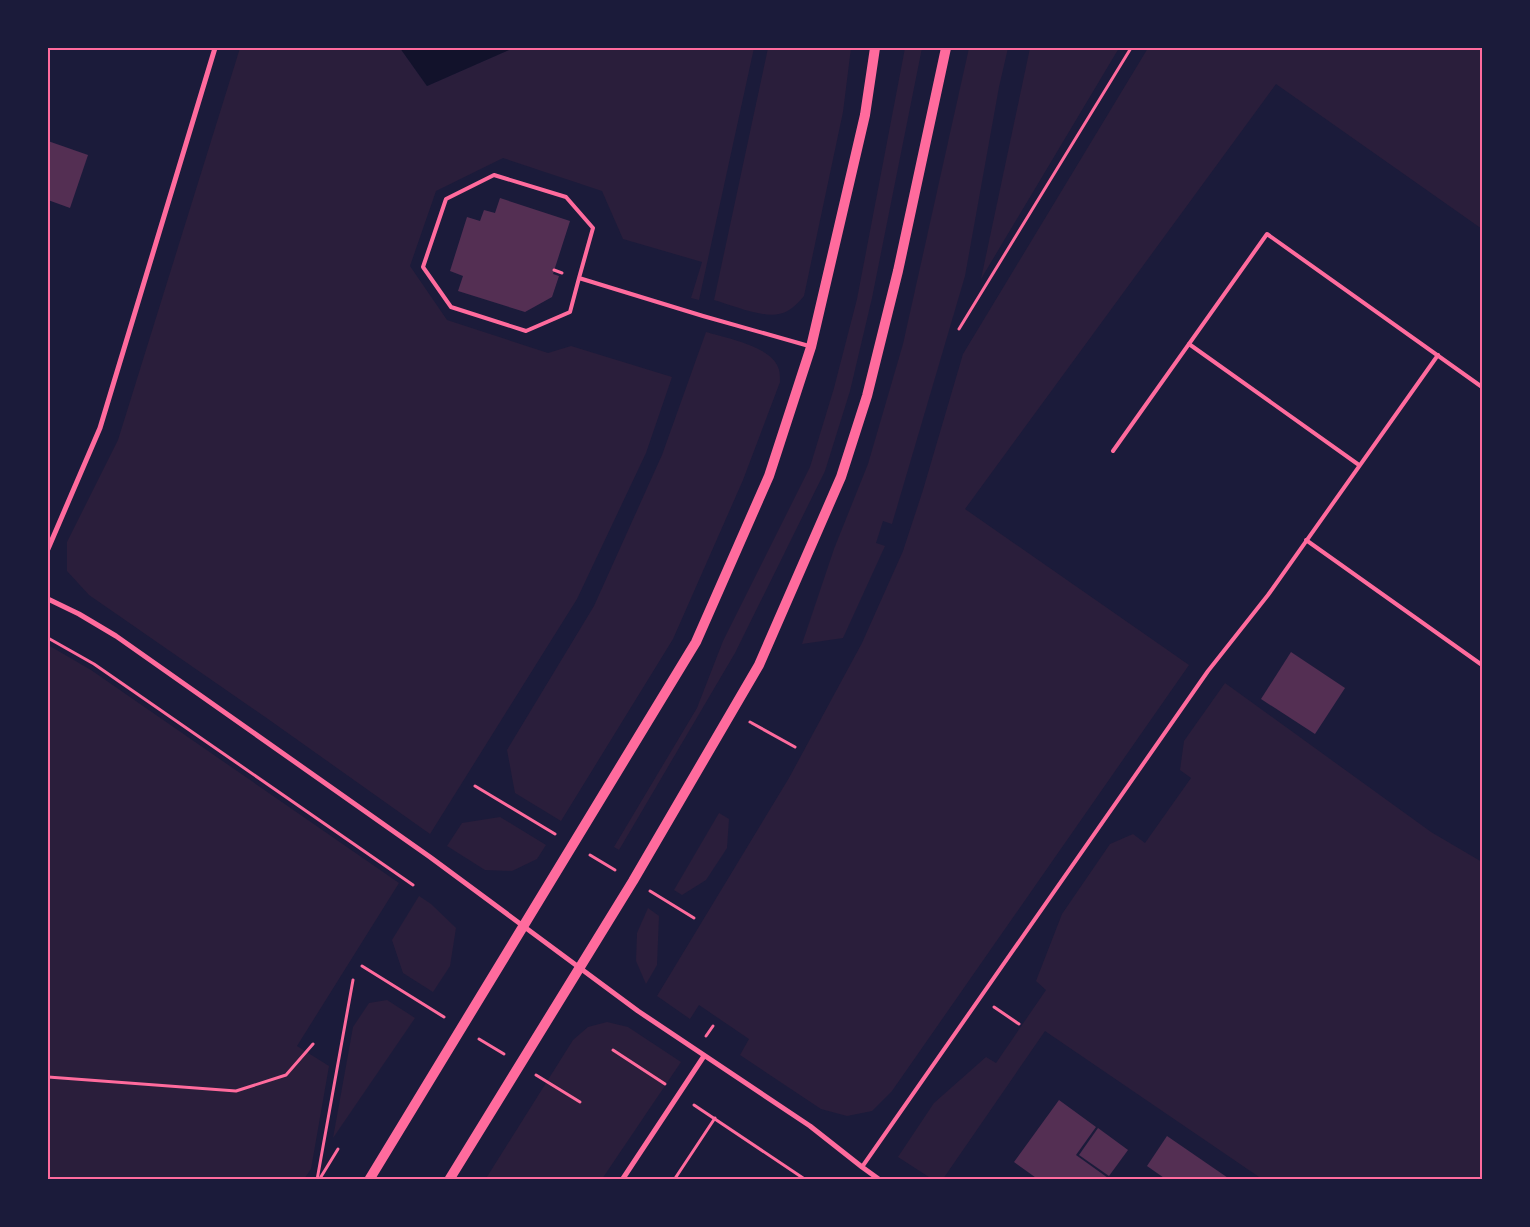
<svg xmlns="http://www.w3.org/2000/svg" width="1530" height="1227" font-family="Montserrat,sans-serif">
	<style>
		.green { fill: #2a1e3b }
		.water { fill: #12122b }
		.building { fill: #542f53 }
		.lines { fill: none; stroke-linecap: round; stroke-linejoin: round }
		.path { stroke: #ff6b9d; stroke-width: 3 }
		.service { stroke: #ff6b9d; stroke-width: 4 }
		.minor { stroke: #ff6b9d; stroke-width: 5 }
		.secondary { stroke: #ff6b9d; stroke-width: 10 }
		.neatline { fill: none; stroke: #ff6b9d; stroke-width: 2 }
	</style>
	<rect width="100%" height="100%" fill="#1b1b3a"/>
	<g class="green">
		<polygon points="240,48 400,48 427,86 511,49 511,48 754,48 699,300 691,298 702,262 623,239 602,191 503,158 436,191 410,266 447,320 548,353 571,346 672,377 646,453 577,599 430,834 268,719 89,595 67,571 67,542 118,440"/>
		<path d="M768,48H851L843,112L804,296C797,304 790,312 779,314C763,318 731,305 714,300Z"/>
		<polygon points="905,48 922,48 872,298 850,391 825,471 735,653 619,850 614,847 697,708 723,641 810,467 834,388 857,299"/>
		<polygon points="969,48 1008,48 999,87 965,276 892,524 883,521 876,543 885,546 843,638 802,644 834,549 868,464 903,344"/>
		<polygon points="1030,48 1119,48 981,279"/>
		<polygon points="1148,48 1482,48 1482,229 1276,84 965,509 1189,665 892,1091 872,1111 847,1116 821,1109 740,1055 749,1039 699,1005 690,1019 657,996 789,778 862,643 903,551 923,490 963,354"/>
		<path d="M706,332C726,338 770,346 778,367C780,371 780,378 780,382L743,480L673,639L561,821L515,793L507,750L594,606L662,455Z"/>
		<polygon points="48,645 91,670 399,883 297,1046 329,1066 311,1169 304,1179 48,1179"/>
		<polygon points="1225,683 1431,832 1482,862 1482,1179 1262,1179 1045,1031 943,1179 932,1179 898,1157 934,1103 986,1057 996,1063 1046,990 1036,981 1062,914 1110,844 1133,834 1145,843 1191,778 1180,770 1184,741"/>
		<polygon points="719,813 729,819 727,848 706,880 682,895 674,890"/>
		<polygon points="500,817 546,845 537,859 512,871 485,870 447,846 462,823"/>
		<polygon points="419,896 431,904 456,928 450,966 433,992 403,973 392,940"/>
		<polygon points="648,908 659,916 657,965 646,984 636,961 637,933"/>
		<polygon points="387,1000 415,1018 333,1138 353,1027 369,1003"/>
		<polygon points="607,1022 628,1027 681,1062 602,1179 485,1180 573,1040 588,1027"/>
	</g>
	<polygon class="water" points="400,48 511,48 511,49 427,86"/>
	<g class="building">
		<polygon points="48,141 88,155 70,208 48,200"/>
		<polygon points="500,198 570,221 553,274 559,276 552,297 525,312 458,291 463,276 450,271 467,217 480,221 484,210 495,213"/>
		<polygon points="1291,652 1345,688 1315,734 1261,699"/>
		<polygon points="1059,1100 1096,1127 1076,1155 1108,1178 1107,1180 1039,1180 1014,1162"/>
		<polygon points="1098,1128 1128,1150 1109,1176 1079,1155"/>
		<polygon points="1167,1136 1231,1180 1167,1180 1147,1166"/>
	</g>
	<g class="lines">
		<g class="path">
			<polyline points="554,270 562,273"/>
			<polyline points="959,329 1131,48"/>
			<polyline points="48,638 94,664 413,885"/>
			<polyline points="750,722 795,747"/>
			<polyline points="475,786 555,834"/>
			<polyline points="590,855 615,870"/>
			<polyline points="650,891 694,918"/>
			<polyline points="362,966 444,1017"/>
			<polyline points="994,1007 1019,1024"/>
			<polyline points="706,1036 713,1026"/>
			<polyline points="479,1039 504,1054"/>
			<polyline points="613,1050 665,1084"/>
			<polyline points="536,1075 580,1102"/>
			<polyline points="48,1077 236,1091 286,1075 313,1044"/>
			<polyline points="694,1105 806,1180"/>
			<polyline points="317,1180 353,980"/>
			<polyline points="319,1180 338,1149"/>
			<polyline points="674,1180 715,1118"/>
		</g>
		<g class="service">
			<polyline points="579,278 570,312 526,331 451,307 423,267 446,199 494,175 566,197 593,228 579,278 703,316 809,346"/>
			<polyline points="1189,344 1359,465"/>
			<polyline points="1113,451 1267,234 1482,387"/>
			<polyline points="1306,540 1482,665"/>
			<polyline points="862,1167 1208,671 1268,595 1438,355"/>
		</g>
		<g class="minor">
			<polyline points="48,549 100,428 215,48"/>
			<polyline points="48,599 79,614 116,636 430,857 638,1011 810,1126 862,1167 880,1180"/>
			<polyline points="622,1180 704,1056"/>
		</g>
		<g class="secondary">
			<polyline points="369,1180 696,642 769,476 811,347 865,115 875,48"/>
			<polyline points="449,1180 633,881 759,665 841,477 867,396 898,271 946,48"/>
		</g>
	</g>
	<rect width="1530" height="1227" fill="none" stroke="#1b1b3a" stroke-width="98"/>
	<rect x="49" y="49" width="1432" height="1129" class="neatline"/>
</svg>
